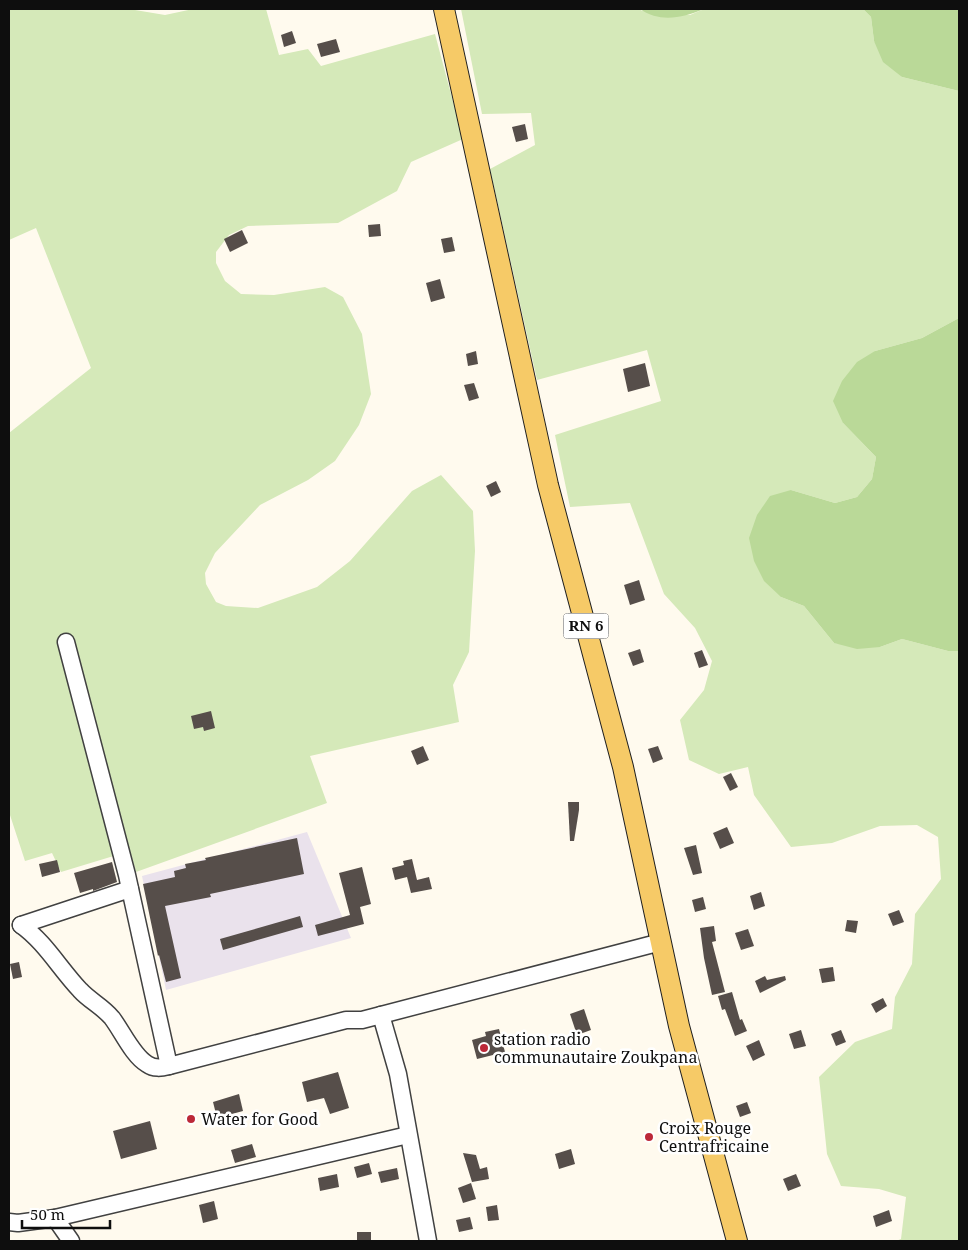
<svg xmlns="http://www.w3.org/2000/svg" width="968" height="1250" font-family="'Noto Serif',serif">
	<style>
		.industrial { fill: #eae2ec }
		.green { fill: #d5e9b9 }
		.forest { fill: #bad998 }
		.building { fill: #564e4a }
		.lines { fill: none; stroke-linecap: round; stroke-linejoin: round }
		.minor-casing { stroke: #414141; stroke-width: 19 }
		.major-casing { stroke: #1f1f1f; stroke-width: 22 }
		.minor { stroke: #fff; stroke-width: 16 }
		.major { stroke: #f6ca67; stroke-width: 20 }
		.poi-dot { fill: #bc2838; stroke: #fff; stroke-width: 2 }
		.labels { text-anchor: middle; stroke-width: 5; stroke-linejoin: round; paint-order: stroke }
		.shield { fill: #fff; stroke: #565656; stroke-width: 1 }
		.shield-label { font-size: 15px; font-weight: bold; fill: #0e0e0e }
		.poi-label { font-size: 16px; fill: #0e0e0e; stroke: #fff; text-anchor: start }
	</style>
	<rect width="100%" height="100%" fill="#fffaee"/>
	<polygon class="industrial" points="307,832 351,938 166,990 142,876"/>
	<g class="green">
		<polygon points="9,9 129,9 165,15 193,9 266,9 279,55 308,49 321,66 435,34 463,139 411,162 397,191 338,223 248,226 229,235 216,252 216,263 225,281 241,294 274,295 325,287 343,297 362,334 371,394 359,425 335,461 308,480 260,505 215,553 205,573 206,584 216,602 226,606 258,608 317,587 350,561 412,491 441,475 473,511 475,551 469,652 453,685 459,722 310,756 327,803 136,872 130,851 61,872 52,853 25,861 9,812 9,433 91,368 36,228 9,240"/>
		<polygon points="461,9 640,9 642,11 690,15 704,9 863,9 871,17 874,41 902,77 959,91 959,318 922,338 875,351 843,423 876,457 872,479 857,497 835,503 791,490 781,597 804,606 834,643 880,647 902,639 948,651 959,651 959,1241 896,1241 901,1239 906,1197 879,1189 841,1186 827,1154 819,1077 855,1042 892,1029 895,997 912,964 915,914 941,879 938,837 917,825 880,826 832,843 791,847 754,795 748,767 719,774 689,760 680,720 704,690 712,661 695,628 664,594 630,503 570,507 555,435 661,401 647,350 537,380 490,169 535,145 531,113 482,114"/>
	</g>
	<g class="forest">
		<path d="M640,9H704C682,18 660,23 640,9Z"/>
		<polygon points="863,9 959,9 959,91 902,77 883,62 874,41 871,17"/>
		<polygon points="959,318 959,651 948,651 902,639 880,647 857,649 834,643 804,606 781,597 764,581 754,561 749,538 757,515 770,496 791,490 835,503 857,497 872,479 876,457 843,423 833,401 842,381 857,362 875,351 922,338"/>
	</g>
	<g class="building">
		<polygon points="292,31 296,43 284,47 281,35"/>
		<polygon points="336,39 340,52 321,57 317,44"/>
		<polygon points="525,124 528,139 516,142 512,127"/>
		<polygon points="380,224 381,236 369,237 368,225"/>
		<polygon points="242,230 248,243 230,252 224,239"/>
		<polygon points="452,237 455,251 444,253 441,239"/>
		<polygon points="440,279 445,298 431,302 426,283"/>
		<polygon points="476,351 478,364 468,366 466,354"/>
		<polygon points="645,363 650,386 628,392 623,369"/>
		<polygon points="474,383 479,398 469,401 464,385"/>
		<polygon points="496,481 501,492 491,497 486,486"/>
		<polygon points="639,580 645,600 630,605 624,585"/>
		<polygon points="640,649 644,662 633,666 628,653"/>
		<polygon points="702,650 708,665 699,668 694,653"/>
		<polygon points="211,711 215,728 204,731 203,727 194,729 191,716"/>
		<polygon points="423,746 429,760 417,765 411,751"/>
		<polygon points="658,746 663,759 653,763 648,749"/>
		<polygon points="731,773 738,787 730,791 723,777"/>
		<polygon points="568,802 579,802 579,810 574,841 570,841"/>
		<polygon points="727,827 734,843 720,849 713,833"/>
		<polygon points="297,838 304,874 210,894 211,897 165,906 181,978 166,982 159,955 158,956 143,884 175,877 174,871 186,868 185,864 206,860 205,858"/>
		<polygon points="696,845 702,873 693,875 684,848"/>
		<polygon points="412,859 417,880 429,877 432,889 411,893 407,877 395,880 392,868 404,865 403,861"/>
		<polygon points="57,860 60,872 42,877 39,864"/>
		<polygon points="112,862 117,882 93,891 93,889 80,893 74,873"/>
		<polygon points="362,867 371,904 360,907 364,924 318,936 315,925 350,915 339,873"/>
		<polygon points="761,892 765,906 754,910 750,896"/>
		<polygon points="703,897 706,909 695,912 692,900"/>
		<polygon points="899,910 904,922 893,926 888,914"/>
		<polygon points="300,916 303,927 223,950 220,939"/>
		<polygon points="847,920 858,921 856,933 845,931"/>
		<polygon points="714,926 716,941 712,942 725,992 712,995 704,958 700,928"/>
		<polygon points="748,929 754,946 741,950 735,933"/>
		<polygon points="19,962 22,977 13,979 10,964"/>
		<polygon points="833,967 835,981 822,983 819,969"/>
		<polygon points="765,976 767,980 785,976 786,980 760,993 755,981"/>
		<polygon points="732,992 740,1020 742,1019 747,1031 735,1036 725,1009 722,1010 718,996"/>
		<polygon points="883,998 887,1006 876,1013 871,1004"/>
		<polygon points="584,1009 591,1030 577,1035 570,1014"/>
		<polygon points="499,1029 505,1052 477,1059 472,1040 486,1036 485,1032"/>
		<polygon points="801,1030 806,1046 794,1049 789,1034"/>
		<polygon points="841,1030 846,1042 836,1046 831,1034"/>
		<polygon points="759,1040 765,1055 753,1061 746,1046"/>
		<polygon points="338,1072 349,1108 330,1114 324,1098 307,1102 302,1082"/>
		<polygon points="239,1094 243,1111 217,1118 213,1102"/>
		<polygon points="747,1102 751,1113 740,1117 736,1106"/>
		<polygon points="150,1121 157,1149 121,1159 113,1131"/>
		<polygon points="252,1144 256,1157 235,1163 231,1150"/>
		<polygon points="571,1149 575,1164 559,1169 555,1154"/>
		<polygon points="463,1153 476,1155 480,1169 487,1167 489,1179 472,1182"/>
		<polygon points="369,1163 372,1174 357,1178 354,1167"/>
		<polygon points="397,1168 399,1179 381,1183 378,1172"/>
		<polygon points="337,1174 339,1187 320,1191 318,1178"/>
		<polygon points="796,1174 801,1186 788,1191 783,1179"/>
		<polygon points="471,1183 476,1199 463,1203 458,1188"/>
		<polygon points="214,1201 218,1219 203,1223 199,1205"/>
		<polygon points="497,1205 499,1220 488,1221 486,1207"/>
		<polygon points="889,1210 892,1221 876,1227 873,1216"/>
		<polygon points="470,1217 473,1229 459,1232 456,1220"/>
		<rect x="357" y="1232" width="14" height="9"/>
	</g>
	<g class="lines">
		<g class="minor-casing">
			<g id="minor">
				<polyline points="66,642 127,875 169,1066 346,1020 362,1020 661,942"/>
				<path d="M21,925C45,942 60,969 80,990C90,1001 102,1006 112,1018C122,1031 133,1056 147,1064C154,1069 161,1068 169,1066"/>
				<polyline points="21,925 130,889"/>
				<polyline points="381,1015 398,1074 428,1241"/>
				<polyline points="55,1218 71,1241"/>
				<polyline points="9,1222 18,1223 55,1218 408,1135"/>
			</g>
		</g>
		<g class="major-casing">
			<polyline id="major" points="444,9 548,485 623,767 679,1026 737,1241"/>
		</g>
		<use href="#minor" class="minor"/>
		<use href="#major" class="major"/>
	</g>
	<g class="poi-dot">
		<circle cx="484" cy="1048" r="5"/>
		<circle cx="191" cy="1119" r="5"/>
		<circle cx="649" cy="1137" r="5"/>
	</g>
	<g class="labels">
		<rect class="shield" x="563.5" y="613.5" width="45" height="25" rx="4"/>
		<g class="shield-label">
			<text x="586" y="631">RN 6</text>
		</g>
		<g class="poi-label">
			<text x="494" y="1045">station radio<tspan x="494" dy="18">communautaire Zoukpana</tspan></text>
			<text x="201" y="1125">Water for Good</text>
			<text x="659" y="1134">Croix Rouge<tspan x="659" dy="18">Centrafricaine</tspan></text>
		</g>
	</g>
	<rect width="968" height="1250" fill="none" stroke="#0e0e0e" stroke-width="20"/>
	<path d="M22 1220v8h88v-8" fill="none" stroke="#0e0e0e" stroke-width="2.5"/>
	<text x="30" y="1220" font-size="15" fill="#0e0e0e" stroke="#ffffff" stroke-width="4" paint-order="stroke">50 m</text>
</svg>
